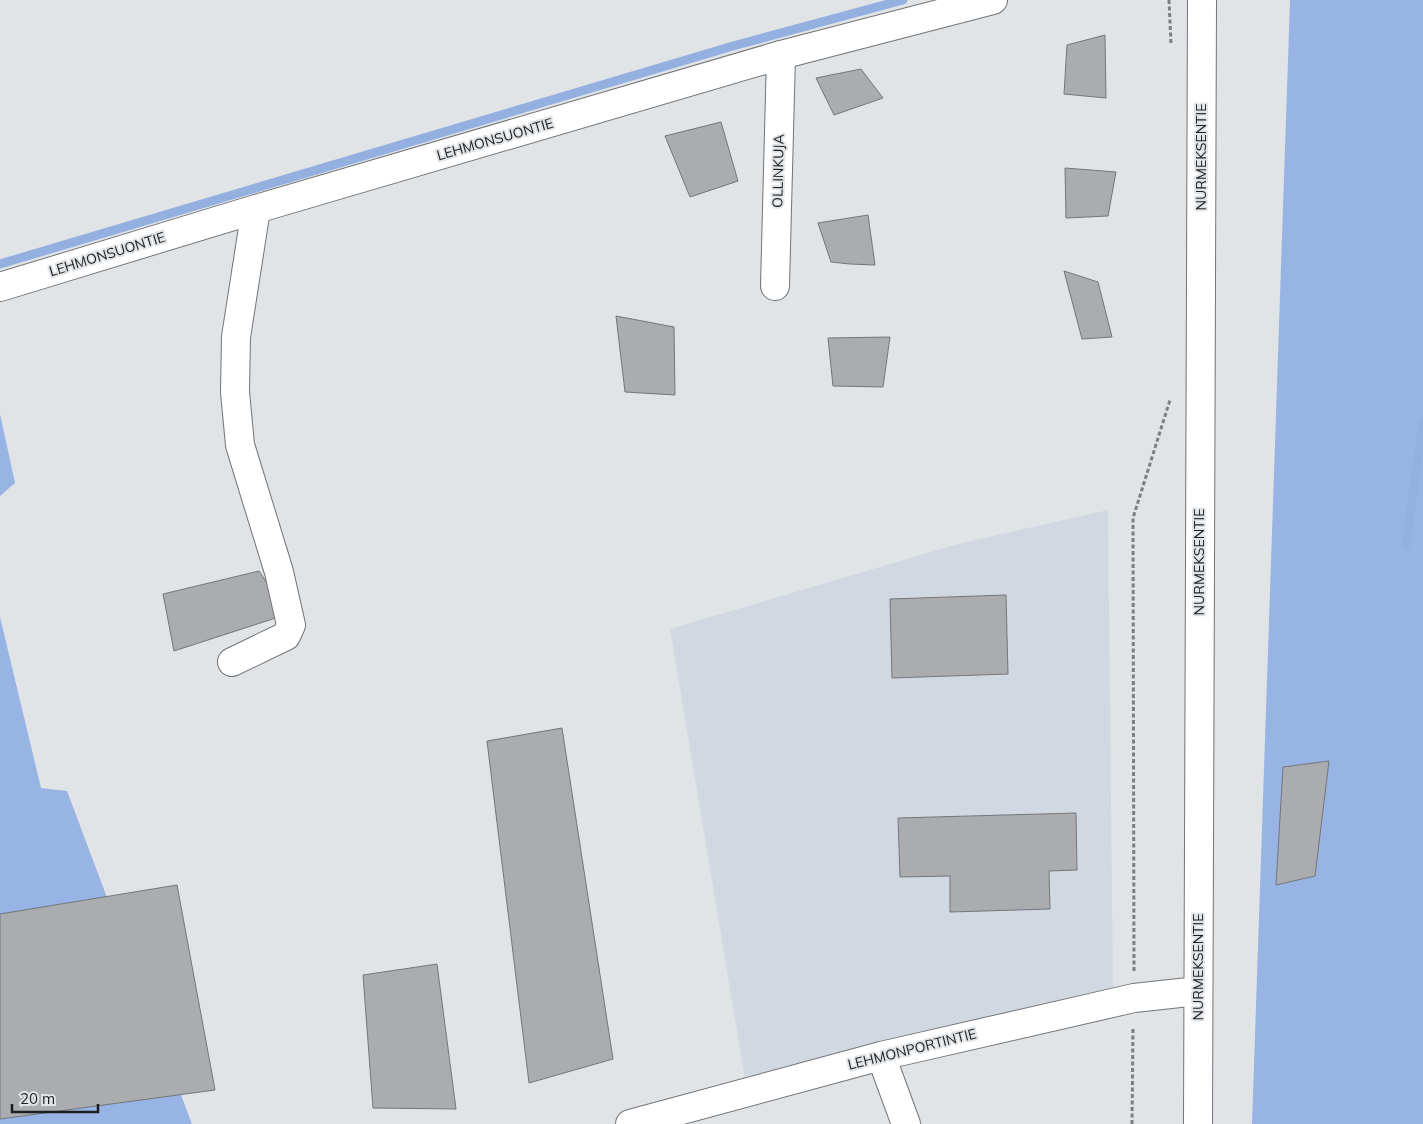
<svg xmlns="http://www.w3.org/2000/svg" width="1423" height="1124" font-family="Mulish,sans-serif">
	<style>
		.built { fill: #d2d8e2 }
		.forest { fill: #97b4e4 }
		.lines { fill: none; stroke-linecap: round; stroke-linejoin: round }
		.stream { stroke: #94b0e1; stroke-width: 9 }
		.building { fill: #aaacb0; stroke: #747679 }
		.minor-casing { stroke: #727477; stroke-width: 30 }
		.path { stroke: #7c7e80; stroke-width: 3; stroke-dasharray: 4 2.5; stroke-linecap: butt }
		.minor { stroke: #fff; stroke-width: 28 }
		.labels { text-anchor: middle; stroke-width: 4; stroke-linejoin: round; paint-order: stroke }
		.street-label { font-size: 14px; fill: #1d1e20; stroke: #e1e4e7 }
	</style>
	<rect width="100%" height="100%" fill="#e1e4e7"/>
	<polygon class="built" points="1108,510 1113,989 745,1079 670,629 958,544"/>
	<g class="forest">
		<polygon points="1290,0 1423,0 1423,1124 1252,1124"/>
		<polygon points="0,414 15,483 0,496"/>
		<polygon points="0,617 41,788 67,791 192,1124 0,1124"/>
	</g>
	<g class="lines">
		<g class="stream">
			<polyline points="0,264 733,46 903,0"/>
			<polyline points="1406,545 1423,422"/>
		</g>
	</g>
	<g class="building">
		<polygon points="1105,35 1106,98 1064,94 1067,45"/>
		<polygon points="861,69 883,98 834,115 816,78"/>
		<polygon points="721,122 738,181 690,197 665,136"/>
		<polygon points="1065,168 1116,172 1108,216 1066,218"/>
		<polygon points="868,215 875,265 850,264 831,262 818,223"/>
		<polygon points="1064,271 1098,282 1112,337 1082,339"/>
		<polygon points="616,316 674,327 675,395 625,392"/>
		<polygon points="890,337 883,387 833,386 828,338"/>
		<polygon points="259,571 288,614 174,651 163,594"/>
		<polygon points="1006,595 1008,674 892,678 890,599"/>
		<polygon points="562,728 613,1059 529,1083 487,741"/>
		<polygon points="1329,761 1315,876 1276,885 1283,767"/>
		<polygon points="1076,813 1077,870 1049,871 1050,909 950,912 950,876 900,877 898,818"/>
		<polygon points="177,885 215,1090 0,1119 0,914"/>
		<polygon points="437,964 456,1109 373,1108 363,975"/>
	</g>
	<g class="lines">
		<g class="minor-casing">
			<g id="minor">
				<polyline points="775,286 781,55"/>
				<polyline points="0,287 256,209 781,55 993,0"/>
				<polyline points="232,662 286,636 291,625 279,572 240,445 235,392 236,337 256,209"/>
				<polyline points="881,1056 906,1124"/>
				<polyline points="630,1124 881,1056 1134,998 1198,991"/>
				<polyline points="1198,1124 1202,0"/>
			</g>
		</g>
		<g class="path">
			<polyline points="1169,0 1171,44"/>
			<polyline points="1134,971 1133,518 1170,400"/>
			<polyline points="1132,1124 1133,1027"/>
		</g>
		<use href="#minor" class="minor"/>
	</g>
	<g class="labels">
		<g class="street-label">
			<text transform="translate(495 139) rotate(-16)" y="5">LEHMONSUONTIE</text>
			<text transform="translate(1201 157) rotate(-90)" y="5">NURMEKSENTIE</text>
			<text transform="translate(778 171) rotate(-89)" y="5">OLLINKUJA</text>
			<text transform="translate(107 254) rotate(-17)" y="5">LEHMONSUONTIE</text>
			<text transform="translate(1199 562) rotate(-90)" y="5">NURMEKSENTIE</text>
			<text transform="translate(1198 967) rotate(-90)" y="5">NURMEKSENTIE</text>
			<text transform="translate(912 1049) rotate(-14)" y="5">LEHMONPORTINTIE</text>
		</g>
	</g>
	<path d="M12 1104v8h86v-8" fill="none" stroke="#1d1e20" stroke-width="2.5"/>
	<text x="20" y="1104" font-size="15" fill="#1d1e20" stroke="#e1e4e7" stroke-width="4" paint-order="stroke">20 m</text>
</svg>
